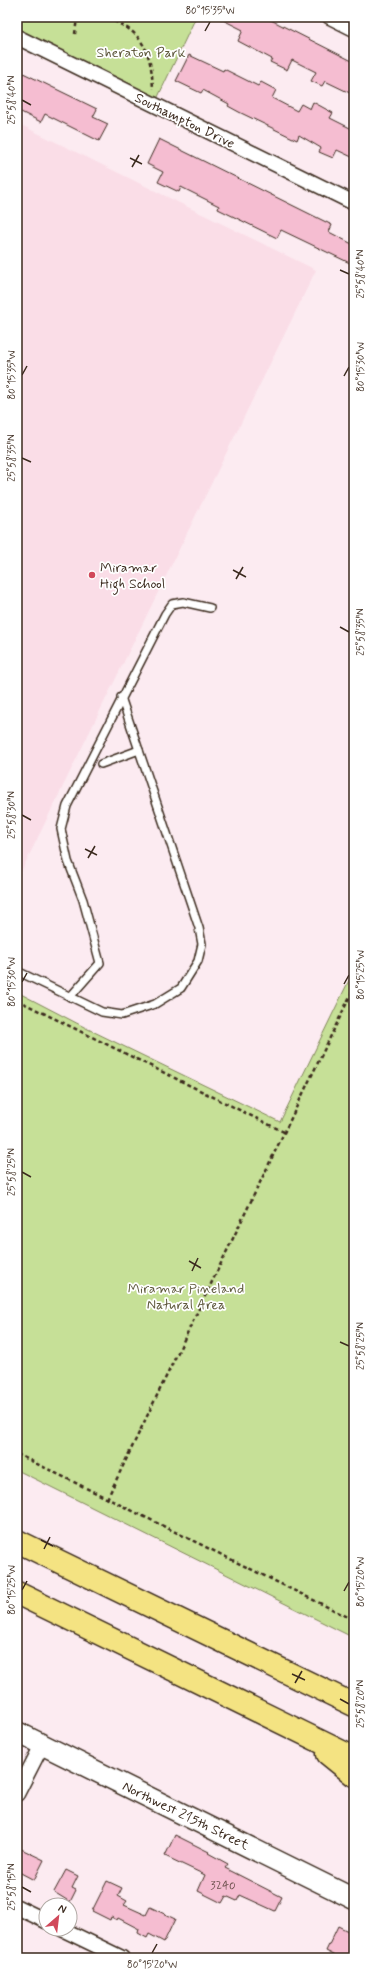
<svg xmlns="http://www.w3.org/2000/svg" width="371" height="1975" font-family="Mynerve,sans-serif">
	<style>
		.built { fill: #fadde7 }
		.green { fill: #c6e097; stroke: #80855a }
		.building { fill: #f5bdd1; stroke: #3b2a1e }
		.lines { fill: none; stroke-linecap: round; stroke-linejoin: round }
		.lane-casing { stroke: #3b2a1e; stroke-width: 10 }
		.street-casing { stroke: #3b2a1e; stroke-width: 17 }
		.secondary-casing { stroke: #3b2a1e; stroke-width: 23 }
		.highway-casing { stroke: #3b2a1e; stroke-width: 25 }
		.path { stroke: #3b2a1e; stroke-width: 2.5; stroke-dasharray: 4 3; stroke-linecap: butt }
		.lane { stroke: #fff; stroke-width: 7 }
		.street { stroke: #fff; stroke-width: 14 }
		.secondary { stroke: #fff; stroke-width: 20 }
		.highway { stroke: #f4e382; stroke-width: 22 }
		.ticks { fill: none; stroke: #3b2a1e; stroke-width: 1.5 }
		.poi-dot { fill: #d1495b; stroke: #fff; stroke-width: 1.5 }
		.labels { text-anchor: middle; stroke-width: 3.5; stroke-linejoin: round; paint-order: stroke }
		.number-label { font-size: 12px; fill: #6a4f4b }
		.park-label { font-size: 14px; fill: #5e583c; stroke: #fff }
		.street-label { font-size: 14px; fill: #3b2a1e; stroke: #fff }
		.poi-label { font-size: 14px; fill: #3b2a1e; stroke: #fff; text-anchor: start }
		.neatline { fill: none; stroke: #3b2a1e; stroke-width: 1.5 }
		.ticks-label { font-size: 10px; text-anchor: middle; fill: #3b2a1e }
	</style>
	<rect width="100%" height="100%" fill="#fcebf1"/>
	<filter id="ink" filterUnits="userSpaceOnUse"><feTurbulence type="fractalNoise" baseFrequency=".025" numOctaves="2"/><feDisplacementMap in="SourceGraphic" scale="8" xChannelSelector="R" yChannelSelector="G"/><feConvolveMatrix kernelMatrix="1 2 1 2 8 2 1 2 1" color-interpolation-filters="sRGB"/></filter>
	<g filter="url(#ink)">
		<polygon class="built" points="17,123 316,270 17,880"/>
		<g class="green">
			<polygon points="17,17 196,17 157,99 17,30"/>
			<polygon points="354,970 354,1638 17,1470 17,992 88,1029 280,1122"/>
		</g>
		<g class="building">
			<polygon points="217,17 265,17 354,62 354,95 325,81 322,86 311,81 316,72 292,60 287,70 270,62 272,59 238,41 243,30"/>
			<polygon points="189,55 223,71 224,69 258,86 261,82 276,90 272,98 297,111 301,104 310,109 313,102 333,113 330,118 354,130 354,158 337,150 333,158 319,152 321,148 299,135 297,140 239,112 228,106 229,104 203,90 201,93 176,81"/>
			<polygon points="17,70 97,109 93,117 108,124 99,141 45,114 41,122 17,110"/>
			<polygon points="159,139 332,225 329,232 354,245 354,265 281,230 277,238 218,209 219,206 181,187 179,192 158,182 163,172 147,164"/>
			<polygon points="175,1835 209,1852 208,1853 228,1864 225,1868 282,1897 275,1911 240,1895 237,1901 226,1896 222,1903 198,1891 205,1875 165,1856"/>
			<polygon points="17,1847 44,1860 34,1880 17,1871"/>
			<polygon points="66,1870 78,1876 72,1888 76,1890 70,1902 54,1892"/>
			<polygon points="107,1881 122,1888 118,1896 127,1901 124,1905 146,1915 150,1907 175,1919 164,1942 149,1934 147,1938 138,1933 139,1929 118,1918 117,1920 111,1917 110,1920 92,1911"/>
			<polygon points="338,1926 354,1934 354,1958 340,1958 326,1951"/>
		</g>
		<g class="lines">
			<g class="lane-casing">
				<g id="lane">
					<polyline points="101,764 139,750"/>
					<polyline points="17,971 102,1012 122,1015 155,1004 181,988 198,961 202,944 199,928 121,697"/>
					<polyline points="70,997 100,963 83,900 68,861 61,829 67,806 165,614 172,604 183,602 210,608"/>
				</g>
			</g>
			<g class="street-casing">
				<g id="street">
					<polyline points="330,17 354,29"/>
					<polyline points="17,37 354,203"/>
					<polyline points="17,1794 42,1745"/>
					<polyline points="17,1907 46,1921"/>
					<polyline points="62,1929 122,1958"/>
				</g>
			</g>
			<g class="secondary-casing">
				<polyline id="secondary" points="17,1732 354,1899"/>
			</g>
			<g class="highway-casing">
				<g id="highway">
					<polyline points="17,1541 354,1705"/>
					<polyline points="17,1593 354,1758"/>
					<polyline points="328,1754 354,1775"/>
				</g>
			</g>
			<g class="path">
				<path d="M108,17C115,22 123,25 130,30C149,44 152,67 153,89"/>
				<polyline points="75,34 77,17"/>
				<polyline points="17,1000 284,1132"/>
				<polyline points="17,1454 354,1620"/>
				<polyline points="107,1499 354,988"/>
			</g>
			<use href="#lane" class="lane"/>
			<use href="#street" class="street"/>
			<use href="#secondary" class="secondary"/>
			<use href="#highway" class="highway"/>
		</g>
	</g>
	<path class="ticks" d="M205,31L210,22M22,100L31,105M130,158L142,164M132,167L139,155M340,270L349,274M22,375L27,366M344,376L349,367M22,458L31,462M233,570L246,577M236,579L243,567M340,627L349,632M22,815L31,820M85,849L97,855M88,858L95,846M22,982L27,973M344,984L349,975M22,1172L31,1177M189,1261L201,1268M192,1271L198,1258M340,1342L349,1346M41,1540L53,1546M44,1549L50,1537M22,1590L27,1581M344,1591L349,1582M292,1674L305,1680M295,1683L302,1671M340,1699L349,1704M22,1887L31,1892M152,1953L157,1944"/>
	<circle class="poi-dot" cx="92" cy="575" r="4"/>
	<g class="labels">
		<g class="number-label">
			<text x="223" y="1889">3240</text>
		</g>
		<g class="park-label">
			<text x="141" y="57">Sheraton Park</text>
			<text x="186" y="1293">Miramar Pineland<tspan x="186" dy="16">Natural Area</tspan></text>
		</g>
		<g class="street-label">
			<text transform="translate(185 120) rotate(26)" y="5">Southampton Drive</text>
			<text transform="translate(186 1815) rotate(26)" y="5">Northwest 215th Street</text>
		</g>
		<g class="poi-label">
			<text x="100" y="572">Miramar<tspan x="100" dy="16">High School</tspan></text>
		</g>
	</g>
	<rect width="371" height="1975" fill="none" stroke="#fff" stroke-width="44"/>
	<g transform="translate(58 1917) rotate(28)"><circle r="19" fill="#ffffff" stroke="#b1aaa5"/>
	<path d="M0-3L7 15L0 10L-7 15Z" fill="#d1495b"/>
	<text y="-6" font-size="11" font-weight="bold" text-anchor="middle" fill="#3b2a1e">N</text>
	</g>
	<rect x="22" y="22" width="327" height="1931" class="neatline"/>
	<g class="ticks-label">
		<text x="210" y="14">80°15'35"W</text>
		<text transform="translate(11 100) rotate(-90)" y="4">25°58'40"N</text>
		<text transform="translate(360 274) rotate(-90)" y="4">25°58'40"N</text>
		<text transform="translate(360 367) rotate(-90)" y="4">80°15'30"W</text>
		<text transform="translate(11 375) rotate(-90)" y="4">80°15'35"W</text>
		<text transform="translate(11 458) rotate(-90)" y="4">25°58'35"N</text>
		<text transform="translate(360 632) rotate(-90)" y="4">25°58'35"N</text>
		<text transform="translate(11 815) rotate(-90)" y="4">25°58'30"N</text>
		<text transform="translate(360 975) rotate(-90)" y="4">80°15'25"W</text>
		<text transform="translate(11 982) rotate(-90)" y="4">80°15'30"W</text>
		<text transform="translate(11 1172) rotate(-90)" y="4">25°58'25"N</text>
		<text transform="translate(360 1346) rotate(-90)" y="4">25°58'25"N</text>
		<text transform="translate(360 1582) rotate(-90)" y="4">80°15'20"W</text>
		<text transform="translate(11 1590) rotate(-90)" y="4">80°15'25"W</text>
		<text transform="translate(360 1704) rotate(-90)" y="4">25°58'20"N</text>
		<text transform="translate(11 1887) rotate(-90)" y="4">25°58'15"N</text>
		<text x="152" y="1968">80°15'20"W</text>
	</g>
</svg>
